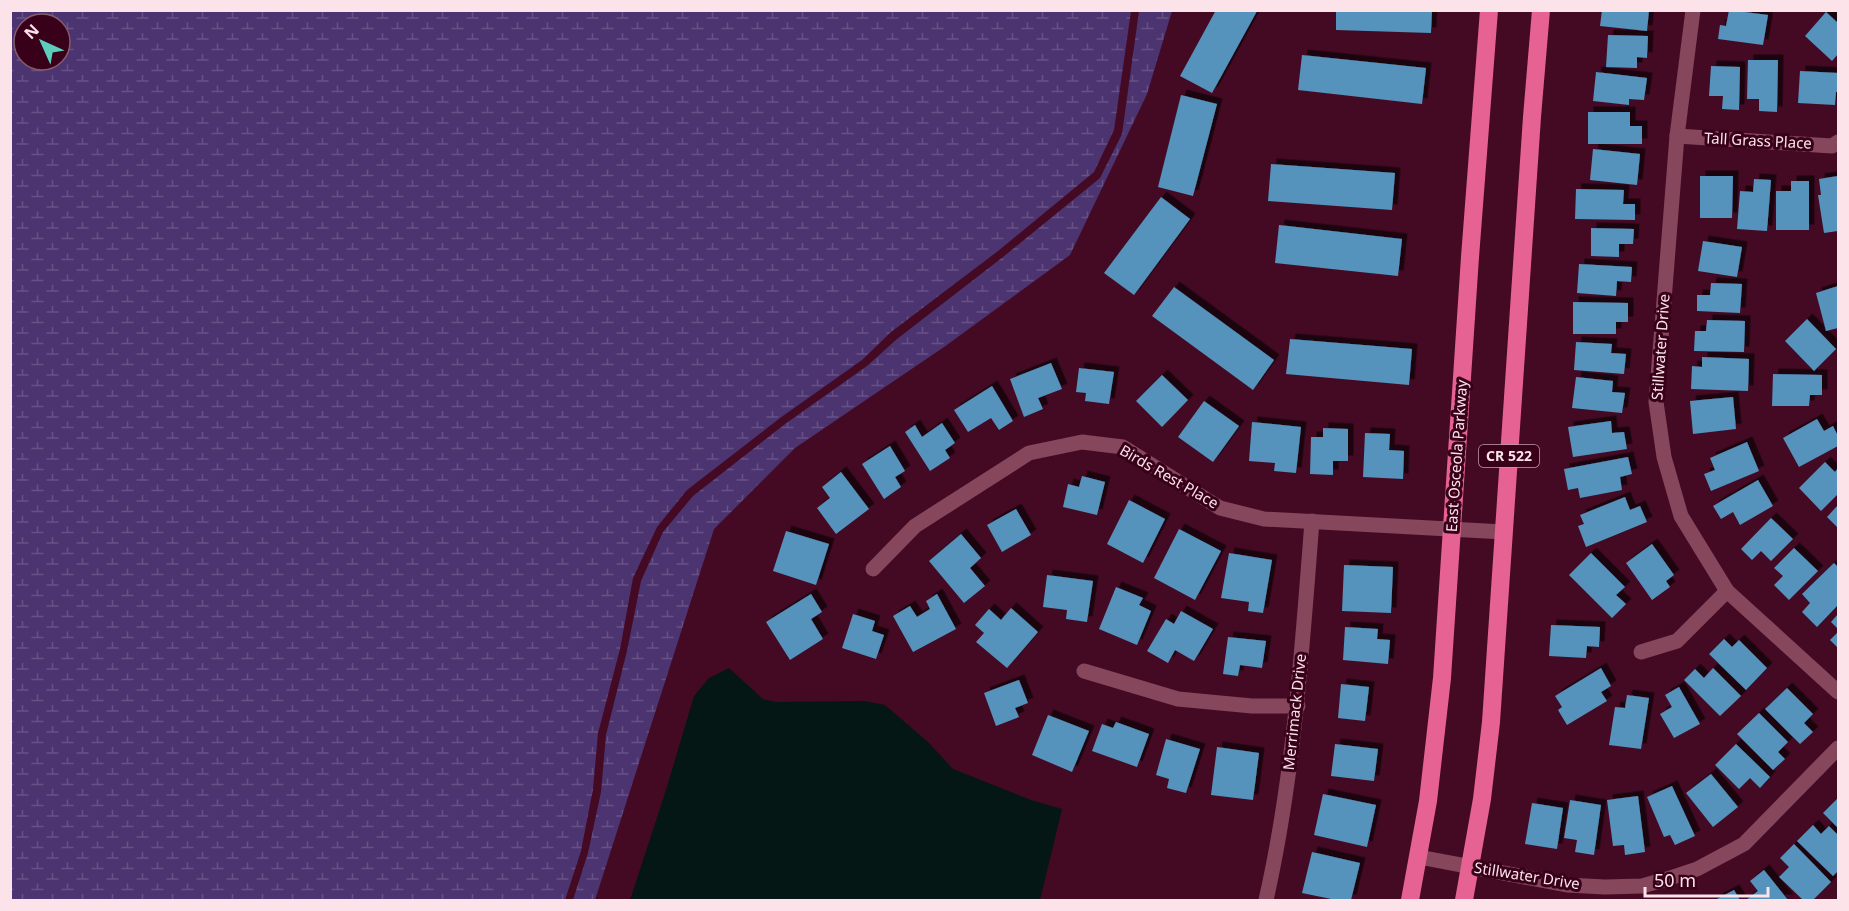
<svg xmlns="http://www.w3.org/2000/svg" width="1849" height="911" font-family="'Noto Sans',sans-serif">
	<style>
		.wetland { fill: url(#wetland-marsh); fill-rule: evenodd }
		.water { fill: #041714 }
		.building { fill: #5493bc; filter: url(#shadow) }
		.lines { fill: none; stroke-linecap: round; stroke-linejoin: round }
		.street { stroke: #86465c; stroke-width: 15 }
		.primary { stroke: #e66293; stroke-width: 18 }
		.labels { text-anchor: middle; stroke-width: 6; stroke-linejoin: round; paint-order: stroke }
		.shield { fill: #380019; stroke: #c09fab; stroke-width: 1.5 }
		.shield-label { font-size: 14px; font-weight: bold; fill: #fbe3e9 }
		.street-label { font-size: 15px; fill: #fbe3e9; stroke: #380019 }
	</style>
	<defs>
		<pattern id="wetland-marsh" width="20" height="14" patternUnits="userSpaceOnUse" patternTransform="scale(1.5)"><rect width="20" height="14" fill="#4c3470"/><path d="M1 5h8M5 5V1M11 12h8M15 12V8" fill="none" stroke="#675184"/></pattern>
		<filter id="shadow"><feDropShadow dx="5.5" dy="-5.5" stdDeviation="0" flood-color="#0009"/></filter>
	</defs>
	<rect width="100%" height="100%" fill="#440a23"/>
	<g class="wetland">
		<path d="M10,11L11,10L1131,11L1114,130L1094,172L998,251L891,332L862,360L780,418L687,490L657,527L633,578L620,649L598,733L593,789L581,851L565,900H11ZM24,24H60V60H24Z"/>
		<polygon points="1139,11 1172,11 1147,94 1070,255 944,347 795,448 714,529 595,900 573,900 588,853 601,792 606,735 627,651 641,581 663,532 693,496 785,424 867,366 897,339 1003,257 1100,178 1122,134"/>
	</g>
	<polygon class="water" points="729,668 763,699 776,702 864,701 885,705 928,742 953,769 1031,800 1062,809 1040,900 630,900 666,790 694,696 709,678"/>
	<g class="building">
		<polygon points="1216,10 1257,11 1212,93 1180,76"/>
		<polygon points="1336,10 1432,10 1431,33 1336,30"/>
		<polygon points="1602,10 1649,10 1647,31 1600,26"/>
		<polygon points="1729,10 1768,15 1763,45 1718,39 1720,25 1726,26"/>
		<polygon points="1826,12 1838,23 1838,54 1832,61 1805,36"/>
		<polygon points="1608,35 1648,36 1647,58 1637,57 1637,68 1606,67"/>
		<polygon points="1302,55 1426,68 1422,104 1298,90"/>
		<polygon points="1748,60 1778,60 1777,112 1759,111 1759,99 1747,99"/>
		<polygon points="1711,66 1740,67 1739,110 1722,109 1723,96 1709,96"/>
		<polygon points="1800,71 1838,73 1838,92 1836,92 1835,105 1798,103"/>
		<polygon points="1596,72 1647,78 1644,100 1629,99 1629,105 1593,101"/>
		<polygon points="1181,95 1217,104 1193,196 1158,187"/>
		<polygon points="1588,112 1630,112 1630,126 1642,126 1642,144 1588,144"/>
		<polygon points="1593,149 1640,154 1637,185 1590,180"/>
		<polygon points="1271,164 1395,173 1392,210 1268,201"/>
		<polygon points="1700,176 1733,176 1732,218 1700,218"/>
		<polygon points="1838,176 1838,231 1824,233 1818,195 1821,195 1819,179"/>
		<polygon points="1754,179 1771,180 1767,231 1737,229 1740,191 1753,192"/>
		<polygon points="1791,181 1809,181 1809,230 1776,230 1776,191 1791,191"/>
		<polygon points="1576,189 1624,190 1623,204 1635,204 1635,220 1575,219"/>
		<polygon points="1161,197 1190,219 1134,295 1104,273"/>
		<polygon points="1279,225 1402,239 1398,276 1275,263"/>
		<polygon points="1591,228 1634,229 1633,244 1619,244 1619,257 1591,256"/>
		<polygon points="1703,241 1742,247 1737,277 1698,271"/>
		<polygon points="1579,264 1632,267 1631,282 1617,281 1616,296 1577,293"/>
		<polygon points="1711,283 1742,284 1740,313 1697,311 1697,295 1710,295"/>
		<polygon points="1838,286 1838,328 1826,331 1816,293"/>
		<polygon points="1174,287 1274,360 1253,390 1152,316"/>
		<polygon points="1573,302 1628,303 1628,322 1616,322 1616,334 1573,334"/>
		<polygon points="1807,319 1836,349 1814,371 1785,341"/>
		<polygon points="1707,320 1745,321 1744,352 1694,351 1695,331 1706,331"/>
		<polygon points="1290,339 1412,349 1409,385 1286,374"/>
		<polygon points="1576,342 1612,344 1611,353 1626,354 1624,374 1574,370"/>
		<polygon points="1702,357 1749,359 1748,391 1691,389 1692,366 1702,367"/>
		<polygon points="1051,363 1062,389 1038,398 1043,409 1024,417 1010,379"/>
		<polygon points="1079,368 1114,372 1109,404 1085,401 1086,393 1076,392"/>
		<polygon points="1773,374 1822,375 1822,395 1810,395 1809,406 1772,406"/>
		<polygon points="1162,375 1188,400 1162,427 1136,401"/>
		<polygon points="1576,377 1613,381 1612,392 1625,393 1622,413 1572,408"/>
		<polygon points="992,386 1013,421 999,430 991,418 968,432 954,410"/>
		<polygon points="1733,397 1736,429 1693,434 1690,401"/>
		<polygon points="1204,401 1239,426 1213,462 1178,437"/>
		<polygon points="1817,419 1824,431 1833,426 1838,436 1838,446 1799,467 1783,438"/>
		<polygon points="1611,421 1612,433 1624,432 1627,449 1573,457 1568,427"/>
		<polygon points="1252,422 1301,427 1296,473 1274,471 1275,463 1249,461"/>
		<polygon points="942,423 955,443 945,450 950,458 930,471 905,432 915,425 922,437"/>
		<polygon points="1323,428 1348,429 1348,461 1333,461 1333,475 1310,474 1311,437 1323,437"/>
		<polygon points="1365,433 1390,434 1389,450 1404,451 1403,479 1363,477"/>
		<polygon points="1747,442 1759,471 1711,491 1704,474 1715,470 1710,458"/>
		<polygon points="890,446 905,471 895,477 901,487 884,499 862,464"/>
		<polygon points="1628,457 1632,474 1620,477 1622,490 1580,498 1578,488 1568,490 1564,469"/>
		<polygon points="1825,462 1835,472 1838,468 1838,494 1821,511 1799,488"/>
		<polygon points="841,472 869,509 836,534 817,508 830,498 822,487"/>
		<polygon points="1082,476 1105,482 1097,515 1063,507 1068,484 1079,487"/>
		<polygon points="1758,480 1773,506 1740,525 1733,512 1721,519 1713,506"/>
		<polygon points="1625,497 1630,510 1640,506 1647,522 1586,547 1578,526 1584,524 1580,515"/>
		<polygon points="1129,500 1165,519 1143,563 1107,544"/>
		<polygon points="1838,505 1838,528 1827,517"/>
		<polygon points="1016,509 1031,535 1002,552 987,525"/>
		<polygon points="1771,518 1793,539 1771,561 1761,551 1752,560 1741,549"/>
		<polygon points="1179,529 1221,551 1195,600 1154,578"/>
		<polygon points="786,531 829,544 816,585 773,571"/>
		<polygon points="961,534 981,558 970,568 985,586 964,603 929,561"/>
		<polygon points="1652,544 1674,575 1666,581 1670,587 1652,600 1626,563"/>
		<polygon points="1794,548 1818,571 1789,600 1774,585 1783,576 1774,568"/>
		<polygon points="1229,553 1272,560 1263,613 1248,611 1249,602 1221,598"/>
		<polygon points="1591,553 1625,587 1616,595 1626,604 1612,618 1569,575"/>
		<polygon points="1834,563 1838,567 1838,605 1817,627 1802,612 1810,603 1802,594"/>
		<polygon points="1344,565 1393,567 1391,613 1342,611"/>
		<polygon points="1047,575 1093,581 1087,622 1066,619 1067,610 1043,607"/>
		<polygon points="1116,587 1143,598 1139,605 1151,611 1137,645 1099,629"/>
		<polygon points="811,594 822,612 811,619 823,639 790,660 766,622"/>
		<polygon points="937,594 956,629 913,652 893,616 910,606 917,617 930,609 926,601"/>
		<polygon points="1011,608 1038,632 1007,668 976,642 984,633 975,625 989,609 1001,620"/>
		<polygon points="1181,611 1213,629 1194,661 1175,650 1168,663 1147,651 1166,619 1174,624"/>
		<polygon points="853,614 875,621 872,631 884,635 876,659 842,648"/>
		<polygon points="1838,614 1838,629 1831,622"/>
		<polygon points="1551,625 1600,627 1599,647 1587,646 1586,658 1549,656"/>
		<polygon points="1345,627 1378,629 1377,639 1390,640 1388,664 1343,660"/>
		<polygon points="1838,632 1838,648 1830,640"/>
		<polygon points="1228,637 1266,641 1262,668 1240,665 1238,676 1223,674"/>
		<polygon points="1724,639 1732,647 1739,640 1767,668 1746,690 1709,654"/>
		<polygon points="1601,668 1611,686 1601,692 1607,701 1567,725 1558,710 1562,707 1555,696"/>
		<polygon points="1713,668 1741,696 1720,716 1684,680 1695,669 1704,678"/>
		<polygon points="1019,680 1028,703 1015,708 1019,717 996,726 984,693"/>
		<polygon points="1341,684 1369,687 1365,721 1338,718"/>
		<polygon points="1679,687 1700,724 1674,738 1660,714 1672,707 1665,695"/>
		<polygon points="1787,688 1813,714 1804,723 1813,732 1800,744 1765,709"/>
		<polygon points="1627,695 1649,698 1641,749 1609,745 1615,707 1625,708"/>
		<polygon points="1759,713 1788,742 1778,752 1785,759 1773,770 1737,734"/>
		<polygon points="1048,715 1089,731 1072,772 1032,755"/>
		<polygon points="1116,722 1149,734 1137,767 1092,751 1102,724 1113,728"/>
		<polygon points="1166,739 1200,749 1186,793 1167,788 1169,779 1156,775"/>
		<polygon points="1335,744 1378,749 1374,781 1331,776"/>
		<polygon points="1736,744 1770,777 1760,788 1750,778 1739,789 1715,765"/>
		<polygon points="1217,747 1259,753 1253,800 1211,795"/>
		<polygon points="1711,774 1738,807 1713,827 1686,793"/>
		<polygon points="1672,786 1695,836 1675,845 1670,835 1664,837 1647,797"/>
		<polygon points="1323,794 1376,805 1367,847 1314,835"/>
		<polygon points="1638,796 1645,852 1625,855 1624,845 1613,846 1607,800"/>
		<polygon points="1838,798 1838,828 1823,813"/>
		<polygon points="1570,800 1601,805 1594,855 1575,852 1577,840 1564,838"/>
		<polygon points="1532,803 1563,808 1557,849 1525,844"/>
		<polygon points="1813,825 1821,834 1829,826 1838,835 1838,871 1833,876 1797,841"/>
		<polygon points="1794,844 1831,882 1813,900 1803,900 1779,877 1789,867 1780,858"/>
		<polygon points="1312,852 1360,863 1351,900 1336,900 1302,893"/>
		<polygon points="1764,870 1788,900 1746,900 1758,891 1750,881"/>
		<polygon points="1734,890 1740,900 1715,900"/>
	</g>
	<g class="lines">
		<g class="street">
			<polyline points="1693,10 1677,136 1656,402 1664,457 1681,516 1727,591 1838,692"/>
			<polyline points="1677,136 1832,146 1838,142"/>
			<polyline points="873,569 915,526 1029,453 1082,442 1123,447 1220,508 1264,519 1504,532"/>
			<polyline points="1641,652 1677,641 1727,591"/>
			<polyline points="1084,671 1178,699 1252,706 1298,706"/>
			<polyline points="1419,857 1567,885 1605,887 1642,886 1667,879 1697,869 1744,844 1838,748"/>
			<path d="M1266,900C1294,776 1302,649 1312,521"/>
		</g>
		<g class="primary">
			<polyline points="1410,900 1428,801 1442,678 1470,257 1489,10"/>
			<polyline points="1464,900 1482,799 1491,722 1532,117 1541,10"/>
		</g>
	</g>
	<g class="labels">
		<rect class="shield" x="1479" y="445" width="60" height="22" rx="4.5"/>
		<g class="shield-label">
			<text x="1509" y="461">CR 522</text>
		</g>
		<g class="street-label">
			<text transform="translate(1758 141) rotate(3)" y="5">Tall Grass Place</text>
			<text transform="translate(1661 347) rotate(-86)" y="5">Stillwater Drive</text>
			<text transform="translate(1457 456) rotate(-86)" y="5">East Osceola Parkway</text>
			<text transform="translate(1169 477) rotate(30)" y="5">Birds Rest Place</text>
			<text transform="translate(1295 712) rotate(-84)" y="5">Merrimack Drive</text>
			<text transform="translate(1527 876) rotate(9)" y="5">Stillwater Drive</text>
		</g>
	</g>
	<rect width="1849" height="911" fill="none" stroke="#fbe3e9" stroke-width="24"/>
	<g transform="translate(42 42) rotate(315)"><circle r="28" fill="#380019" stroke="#865b6c" stroke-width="1.5"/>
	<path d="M0-4.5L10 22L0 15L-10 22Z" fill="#5dceba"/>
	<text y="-9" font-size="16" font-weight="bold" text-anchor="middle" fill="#fbe3e9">N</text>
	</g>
	<path d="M1645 887v9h123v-9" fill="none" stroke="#fbe3e9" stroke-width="3"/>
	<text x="1654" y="887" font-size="18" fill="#fbe3e9" stroke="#380019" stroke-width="4.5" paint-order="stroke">50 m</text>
</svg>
